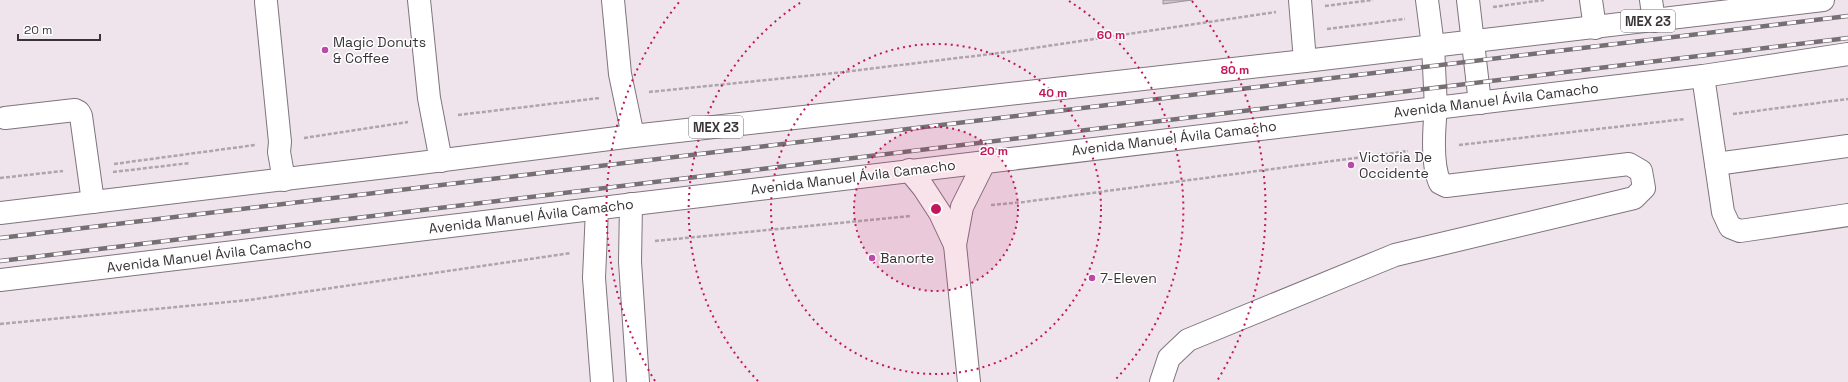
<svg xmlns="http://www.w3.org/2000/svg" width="1848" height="382" font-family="'Space Grotesk',sans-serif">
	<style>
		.building { fill: #cfc4cc; stroke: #9c929a }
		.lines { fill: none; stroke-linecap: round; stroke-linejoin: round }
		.minor-casing { stroke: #7f757d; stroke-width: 24 }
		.major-casing { stroke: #7f757d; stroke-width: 24 }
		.path { stroke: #aea5ac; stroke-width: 2.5; stroke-dasharray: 4 2; stroke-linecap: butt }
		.minor { stroke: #fff; stroke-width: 22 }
		.major { stroke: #fff; stroke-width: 22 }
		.rail-casing { stroke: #766f74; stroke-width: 4.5 }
		.rail { stroke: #fff; stroke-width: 3; stroke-dasharray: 9; stroke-linecap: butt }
		.ring { fill: none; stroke: #c2185b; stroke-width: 2; stroke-dasharray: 2 4 }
		.poi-dot { fill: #b94aa7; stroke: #fff; stroke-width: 1.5 }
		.labels { text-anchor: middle; stroke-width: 3; stroke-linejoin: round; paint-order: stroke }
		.shield { fill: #fff; stroke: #747174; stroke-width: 1 }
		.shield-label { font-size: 13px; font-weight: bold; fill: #393438 }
		.poi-label { font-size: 14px; fill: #393438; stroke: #fff; text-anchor: start }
		.street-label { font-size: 14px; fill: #393438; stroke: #fff }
		.centre { fill: #c2185b; stroke: #fff; stroke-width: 2 }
		.ring-label { font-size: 12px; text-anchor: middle; font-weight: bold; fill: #c2185b; stroke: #fff; stroke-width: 3; stroke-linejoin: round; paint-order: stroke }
	</style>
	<rect width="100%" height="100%" fill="#efe3ec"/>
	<polygon class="building" points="1163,0 1192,0 1163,4"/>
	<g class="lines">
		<g class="minor-casing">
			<g id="minor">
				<polyline points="419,0 429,98 441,161"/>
				<polyline points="613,0 620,74 633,136"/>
				<polyline points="1300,0 1305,61"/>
				<polyline points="1468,0 1480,103"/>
				<polyline points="1591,0 1595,28"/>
				<polyline points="1651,0 1654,21"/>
				<polyline points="266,2 280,142 279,152 284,180"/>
				<polyline points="1703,76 1723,212 1730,227 1740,231 1848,215"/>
				<polyline points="5,118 75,110 79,112 81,116 93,202"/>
				<polyline points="1716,164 1848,146"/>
				<polyline points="909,170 923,187 940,213 955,245"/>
				<polyline points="631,204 630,262 638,382"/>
				<polyline points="597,209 594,278 602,382"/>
				<polyline points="969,382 955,245 962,207 985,161"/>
				<path d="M1161,382L1169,358L1188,340L1395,255L1634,198L1644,188L1641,171L1629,164L1446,186L1440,183C1431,164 1434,128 1436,108L1433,46L1427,0"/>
			</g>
		</g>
		<g class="major-casing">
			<g id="major">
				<polyline points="0,213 420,163 633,136 1305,61 1823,0"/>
				<polyline points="0,280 1703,76 1848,54"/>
			</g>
		</g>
		<g class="path">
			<polyline points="1325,6 1373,0"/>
			<polyline points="1493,7 1544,0"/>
			<polyline points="1327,29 1405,19"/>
			<polyline points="649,92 835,73 1007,52 1276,12"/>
			<polyline points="1733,114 1848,99"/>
			<polyline points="458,115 600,98"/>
			<polyline points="304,138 408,122"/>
			<polyline points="1459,145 1685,119"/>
			<polyline points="114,164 255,145"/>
			<polyline points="113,172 190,163"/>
			<polyline points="0,178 63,171"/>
			<polyline points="991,205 1024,202 1408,151"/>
			<polyline points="655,241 911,216"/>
			<polyline points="0,324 249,300 571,253"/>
		</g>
		<use href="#minor" class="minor"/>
		<use href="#major" class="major"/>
		<g class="rail-casing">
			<g id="rail">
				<polyline points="0,238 1848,16"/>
				<polyline points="0,261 1848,38"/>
			</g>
		</g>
		<use href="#rail" class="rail"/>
	</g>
	<circle cx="936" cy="209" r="82" fill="#c2185b" fill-opacity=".12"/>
	<g class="ring">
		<circle cx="936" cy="209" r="82"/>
		<circle cx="936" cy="209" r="165"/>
		<path d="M758 381A247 247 0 0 1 803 1M1069 1A247 247 0 0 1 1114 381"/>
		<path d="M655 381A330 330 0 0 1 680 1M1192 1A330 330 0 0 1 1217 381"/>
	</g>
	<g class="poi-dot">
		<circle cx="325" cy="50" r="4"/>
		<circle cx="1351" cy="165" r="4"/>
		<circle cx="872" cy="258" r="4"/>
		<circle cx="1092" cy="278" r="4"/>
	</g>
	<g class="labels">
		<g class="shield">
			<rect x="1621" y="10" width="54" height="22" rx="3"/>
			<rect x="689" y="116" width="54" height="22" rx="3"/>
		</g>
		<g class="shield-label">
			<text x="1648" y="26">MEX 23</text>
			<text x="716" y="132">MEX 23</text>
		</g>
		<g class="poi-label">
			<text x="333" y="47">Magic Donuts<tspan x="333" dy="16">&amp; Coffee</tspan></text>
			<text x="1359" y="162">Victoria De<tspan x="1359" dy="16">Occidente</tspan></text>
			<text x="880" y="263">Banorte</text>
			<text x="1100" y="283">7-Eleven</text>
		</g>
		<g class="street-label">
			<text transform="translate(1496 100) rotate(-7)" y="5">Avenida Manuel Ávila Camacho</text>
			<text transform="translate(1174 138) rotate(-7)" y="5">Avenida Manuel Ávila Camacho</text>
			<text transform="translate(853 177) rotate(-7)" y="5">Avenida Manuel Ávila Camacho</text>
			<text transform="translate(531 216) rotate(-7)" y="5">Avenida Manuel Ávila Camacho</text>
			<text transform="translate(209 255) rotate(-7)" y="5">Avenida Manuel Ávila Camacho</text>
		</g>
	</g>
	<circle cx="936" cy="209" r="6" class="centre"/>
	<g class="ring-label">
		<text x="1111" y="39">60 m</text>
		<text x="1235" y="74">80 m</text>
		<text x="1053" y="97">40 m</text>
		<text x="994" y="155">20 m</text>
	</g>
	<path d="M18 34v6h82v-6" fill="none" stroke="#393438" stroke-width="2"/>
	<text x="24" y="34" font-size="12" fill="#393438" stroke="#ffffff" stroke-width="3" paint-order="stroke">20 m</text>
</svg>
